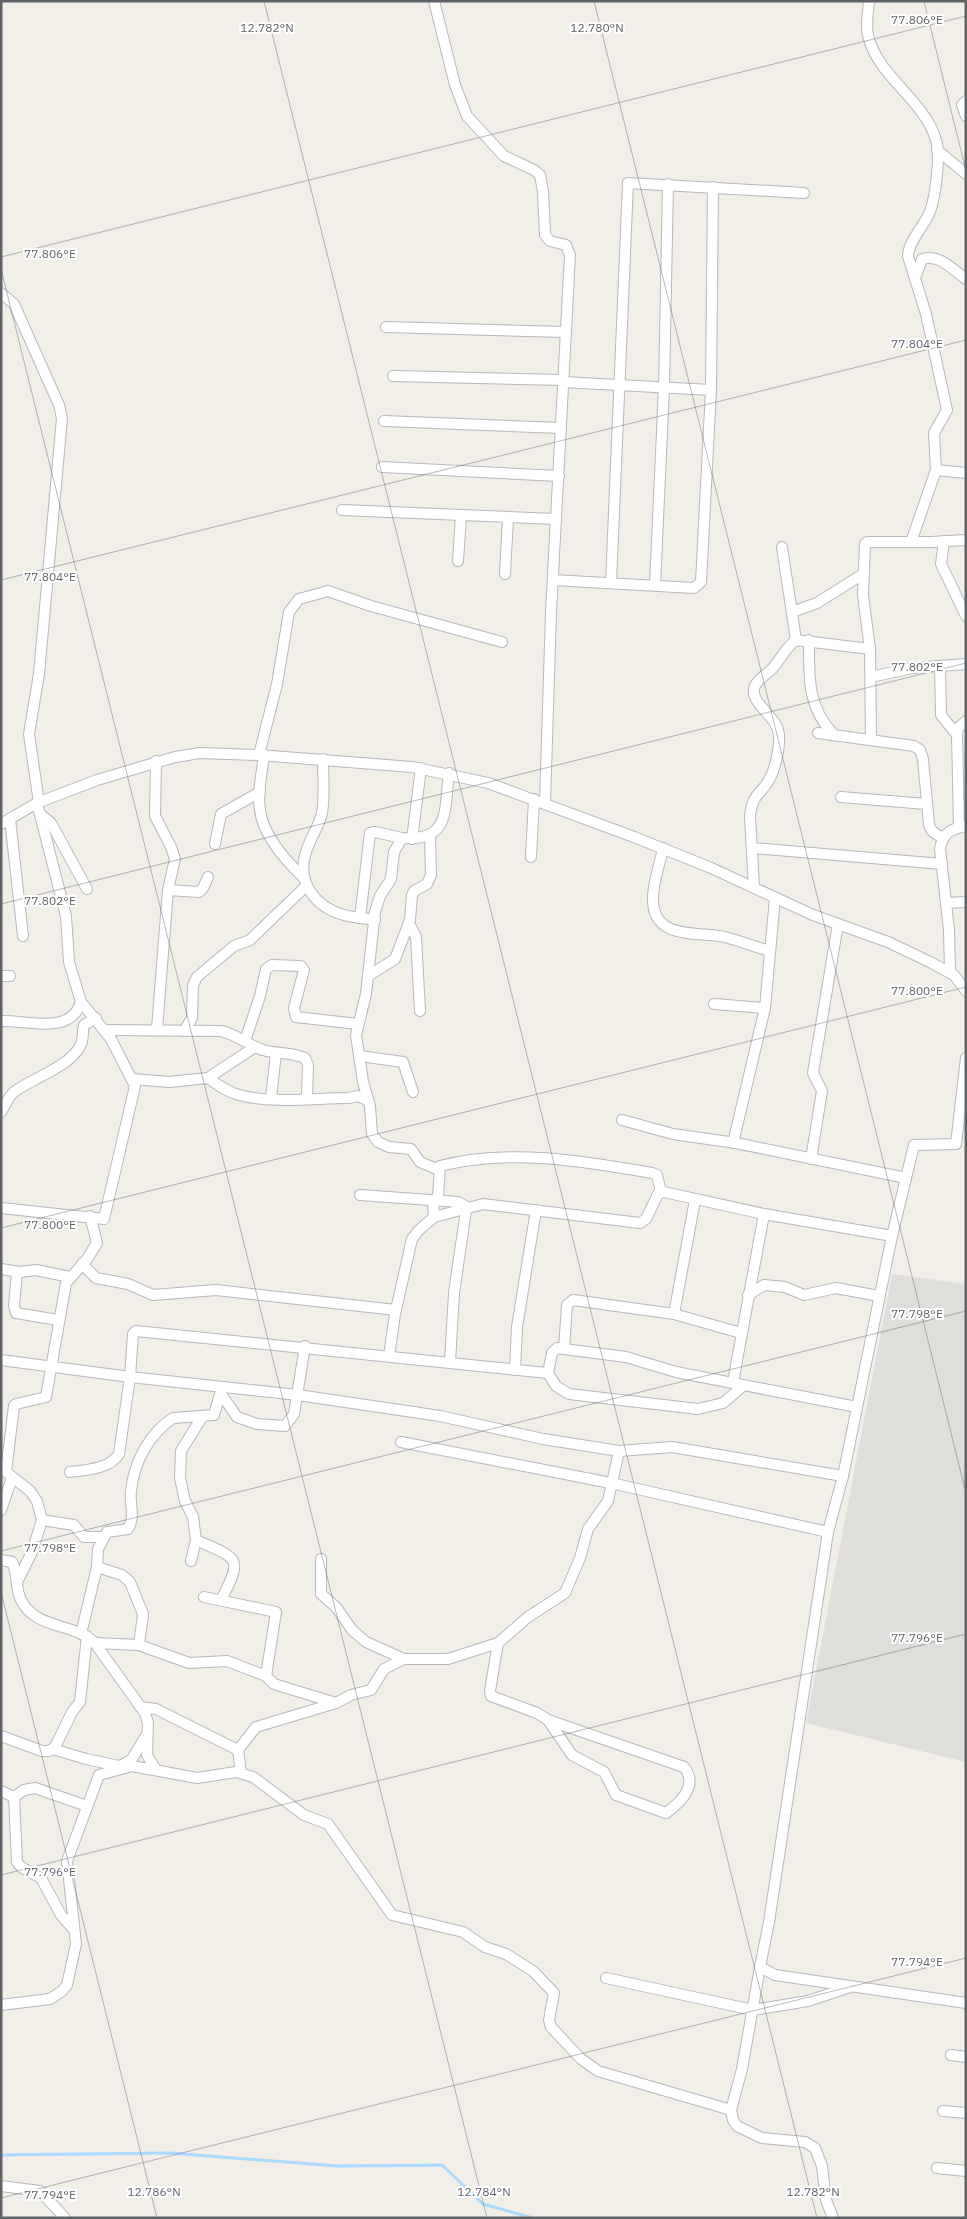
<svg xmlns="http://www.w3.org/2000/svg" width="967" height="2219" font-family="'IBM Plex Sans',sans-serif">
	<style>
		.industrial { fill: #e0deda }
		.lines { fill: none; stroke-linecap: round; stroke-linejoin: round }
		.stream { stroke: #aadaff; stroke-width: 3 }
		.minor-casing { stroke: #b5b8bc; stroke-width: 12 }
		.minor { stroke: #fff; stroke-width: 10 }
		.ticks { fill: none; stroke: #5f6368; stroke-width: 1; stroke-opacity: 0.45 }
		.ticks-label { font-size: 12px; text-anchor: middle; fill: #5f6368; stroke: #fff; stroke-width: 4; stroke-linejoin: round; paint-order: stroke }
	</style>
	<rect width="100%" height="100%" fill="#f1efe8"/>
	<polygon class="industrial" points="892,1274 966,1284 966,1762 806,1723"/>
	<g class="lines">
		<polyline class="stream" points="1,2155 170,2153 337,2166 442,2165 483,2204 533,2218"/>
		<g class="minor-casing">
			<g id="minor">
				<polyline points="434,1 455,85 467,116 504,156 534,170 540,175 543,192 545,235 550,241 566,245 570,255 551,612 545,803"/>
				<path d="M869,1C868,13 865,28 869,39C880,78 925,101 936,140C941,155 935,203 928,216C922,228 908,243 908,256L926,314L947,410L934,433L936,470L911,542"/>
				<polyline points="966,101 962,105 966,116"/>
				<polyline points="937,150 966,174"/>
				<path d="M915,278L922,259C940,254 952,269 966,279"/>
				<polyline points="1,293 14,304 59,405 62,418 39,674 29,734 39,803"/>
				<polyline points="386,327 565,332"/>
				<polyline points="393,376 563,380"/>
				<polyline points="563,382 711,390"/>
				<polyline points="384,421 561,428"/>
				<polyline points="382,467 559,476"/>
				<polyline points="936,470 966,473"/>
				<polyline points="342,510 556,519"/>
				<polyline points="944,541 941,564 966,616"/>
				<polyline points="782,547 796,640"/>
				<polyline points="458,561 461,516"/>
				<polyline points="505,574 508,518"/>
				<polyline points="553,580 694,588 701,582 711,390 713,187"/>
				<polyline points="611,583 628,183 804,193"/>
				<polyline points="655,585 664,388 668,184"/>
				<polyline points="792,612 817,603 863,574"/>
				<path d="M809,640C809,677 807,707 834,735"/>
				<polyline points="940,666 941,715 957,735"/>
				<polyline points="871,677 912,668 966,664"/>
				<polyline points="818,733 914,746 920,750 923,759 929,825 932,831 942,838"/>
				<polyline points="871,740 870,649 863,595 865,544 867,542 931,542 966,540"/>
				<polyline points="259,755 277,684 289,612 299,599 328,591 371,606 502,642"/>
				<path d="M264,755C262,773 257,793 260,810C263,835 286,861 304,878"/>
				<path d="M323,759C323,776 325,796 322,813C319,827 310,838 306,852C296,882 315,907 344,915C354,918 365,918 375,920"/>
				<polyline points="156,761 155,816 171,847 175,859 168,890 157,1029"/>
				<polyline points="841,797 926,804"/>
				<polyline points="40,814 51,823 87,889"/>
				<polyline points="10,819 23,936"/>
				<polyline points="1,824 37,803 97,780 175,757 200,753 259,755 412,767 488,783 634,837 709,867 813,915 888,942 930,962 954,975 966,991"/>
				<polyline points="959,827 957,735 958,728 966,721"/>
				<polyline points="412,839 421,768"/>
				<polyline points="215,844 221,814 260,792"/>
				<path d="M663,848C660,864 653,882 653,898C652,941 698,931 725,937C740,941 755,947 770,951"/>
				<polyline points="752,848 942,864"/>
				<polyline points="531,857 534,799"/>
				<path d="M754,888L750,816C753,792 760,796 769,780C775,770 780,747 779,735C778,717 751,704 754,689C755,681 766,675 772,669C781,659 785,648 796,640L870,649"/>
				<polyline points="168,890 199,892 203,888 208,877"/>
				<polyline points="946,903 966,902"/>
				<polyline points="360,918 370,833 375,832 402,838"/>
				<polyline points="409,923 416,937 420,1011"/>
				<path d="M950,973L949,930L940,849C943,833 950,829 966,826"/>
				<polyline points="1,976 10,976"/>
				<polyline points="368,976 395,959 410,920 412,895 414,891 427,884 431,875 430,835"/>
				<polyline points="714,1004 765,1008"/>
				<path d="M1,1021C28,1020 70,1036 81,1002"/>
				<path d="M105,1030L221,1031C236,1034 248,1045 263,1050C277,1054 292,1052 305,1058L308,1065L307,1098"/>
				<polyline points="184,1031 192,1018 193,985 197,977 234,946 250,940 306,886"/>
				<polyline points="245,1041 260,996 266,969 272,965 301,966 304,970 294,1008 296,1017 358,1024"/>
				<polyline points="360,1056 403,1062 413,1092"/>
				<polyline points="966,1058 956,1144 914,1145 892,1236 843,1476 828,1532 769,1922 760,1967 775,1975 966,2003"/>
				<path d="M208,1078C218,1085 227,1092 239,1095C272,1104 315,1098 349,1098L358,1096L367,1100"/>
				<polyline points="133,1079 169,1082 208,1078 255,1047"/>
				<polyline points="271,1098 276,1053"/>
				<path d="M1,1112C5,1106 8,1097 14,1092C33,1078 73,1065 81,1044C84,1038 82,1031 84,1025L96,1018"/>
				<polyline points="622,1120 673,1134 736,1143 906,1178"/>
				<polyline points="733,1143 765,1008 775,898"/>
				<polyline points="811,1159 822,1091 813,1073 838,924"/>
				<path d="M439,1170L420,1162L411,1149L389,1147L378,1142L372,1134L370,1106L363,1082L356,1035L366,994L375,912L380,896L391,879L394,852L402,838C451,842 444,810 449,773"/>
				<polyline points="360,1195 458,1202 469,1208"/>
				<polyline points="1,1208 104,1219 135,1086 111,1039 81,1002 69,962 66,916 37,803"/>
				<polyline points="90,1216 97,1243 87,1259 66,1283 46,1397 16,1404 14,1406 6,1472 30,1491 37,1501 42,1520 74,1525 84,1537 104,1537"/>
				<path d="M434,1217L433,1202L438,1197L440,1166C507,1148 584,1161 652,1173L657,1175L661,1192"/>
				<polyline points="82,1264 96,1278 128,1284 153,1295 216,1290 396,1310"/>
				<polyline points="1,1269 20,1272 36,1270 70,1277"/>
				<polyline points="17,1272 14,1306 16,1313 58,1320"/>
				<polyline points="748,1295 764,1285 785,1287 804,1295 836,1288 879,1296"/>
				<polyline points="674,1314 695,1200"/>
				<polyline points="564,1349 567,1305 573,1300 674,1314 741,1333"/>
				<polyline points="389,1356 395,1314 412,1239 419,1230 434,1217 483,1204 640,1223 646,1219 658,1194 664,1192 764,1214 892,1236"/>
				<polyline points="1,1360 130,1377 298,1395 440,1416 543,1439 619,1451 672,1447 843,1476"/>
				<polyline points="450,1362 454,1293 466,1210"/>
				<polyline points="515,1370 517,1327 536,1210"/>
				<polyline points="733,1382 764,1214"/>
				<polyline points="743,1386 723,1403 698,1409 569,1394 556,1386 548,1373 552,1353 557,1348 564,1349 626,1357 676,1372 857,1407"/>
				<polyline points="221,1394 237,1417 257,1424 285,1426 294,1414 305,1346"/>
				<polyline points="401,1442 611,1483 828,1532"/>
				<path d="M70,1472C86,1470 110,1469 119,1454L130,1377L133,1334L136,1331L548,1373"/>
				<polyline points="1,1510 12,1478"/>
				<path d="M196,1540C238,1559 244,1556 221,1600"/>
				<polyline points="321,1559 321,1594 336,1607 352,1630 366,1642 404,1659 448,1659 498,1643 528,1617 565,1593 580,1558 588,1529 608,1501 619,1451"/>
				<path d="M1,1560L12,1562C18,1573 15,1588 21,1600C36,1630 72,1622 94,1642L145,1713L148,1723L147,1755L156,1770"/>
				<polyline points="191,1561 196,1540 193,1517 185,1501 180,1478 181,1451 202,1417"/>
				<polyline points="17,1582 32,1552 42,1520"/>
				<polyline points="204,1597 276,1612 266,1676"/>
				<polyline points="81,1634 97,1567"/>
				<polyline points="95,1643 139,1645 189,1663 227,1661 266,1676 274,1684 336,1703 351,1695 371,1690 384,1669 404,1659"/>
				<path d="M498,1643L490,1691L491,1696L537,1713L548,1720L572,1755L604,1772L616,1795L666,1813C680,1803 699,1785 684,1767L548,1720"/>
				<path d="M139,1645L143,1614L130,1582L122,1575L97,1567L98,1549L107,1532L128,1529C136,1515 129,1505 131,1491C134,1462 149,1434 173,1418L214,1415L222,1387"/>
				<polyline points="140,1707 156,1709 238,1750"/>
				<polyline points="1,1736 42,1751 49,1751 55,1747 72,1712 80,1702 87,1636"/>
				<polyline points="53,1749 86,1759 124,1767"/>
				<polyline points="122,1765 132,1759 147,1734"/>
				<polyline points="241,1773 238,1750 256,1727 336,1703"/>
				<polyline points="1,1791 14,1797 24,1790 35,1788 87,1806"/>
				<polyline points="14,1797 17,1862 21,1867 41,1878 61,1915 74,1930"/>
				<polyline points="760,1967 742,2069 731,2110 733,2120 737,2126 762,2138 805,2142 815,2148 822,2166 826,2200 833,2218"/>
				<polyline points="606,1978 753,2010 808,2001 850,1987"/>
				<polyline points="1,2005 50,1999 62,1991 67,1985 76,1944 67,1861 99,1775 132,1766 197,1778 236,1772 253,1777 304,1815 328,1824 392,1915 463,1932 485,1947 506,1954 533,1971 554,1993 549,2020 551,2027 581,2059 598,2071 731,2110"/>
				<polyline points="951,2055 966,2057"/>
				<polyline points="943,2111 966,2113"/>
				<polyline points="937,2168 966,2171"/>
				<polyline points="1,2186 40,2191 65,2218"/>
			</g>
		</g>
		<use href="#minor" class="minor"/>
	</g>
	<path class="ticks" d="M264,1L817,2218M594,1L966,1493M924,1L966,171M1,257L966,16M1,269L487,2218M1,580L966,340M1,904L966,663M1,1228L966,987M1,1551L966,1311M1,1592L157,2218M1,1875L966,1634M1,2198L966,1958"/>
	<g class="ticks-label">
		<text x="917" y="24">77.806°E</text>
		<text x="267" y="32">12.782°N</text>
		<text x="597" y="32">12.780°N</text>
		<text x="50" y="258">77.806°E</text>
		<text x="917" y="348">77.804°E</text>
		<text x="50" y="581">77.804°E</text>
		<text x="917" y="671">77.802°E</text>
		<text x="50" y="905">77.802°E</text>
		<text x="917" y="995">77.800°E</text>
		<text x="50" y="1229">77.800°E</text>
		<text x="917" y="1318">77.798°E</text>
		<text x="50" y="1552">77.798°E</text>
		<text x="917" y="1642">77.796°E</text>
		<text x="50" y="1876">77.796°E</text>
		<text x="917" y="1966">77.794°E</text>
		<text x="154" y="2196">12.786°N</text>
		<text x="484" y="2196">12.784°N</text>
		<text x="813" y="2196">12.782°N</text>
		<text x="50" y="2199">77.794°E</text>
	</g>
	<rect width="967" height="2219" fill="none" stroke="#5f6368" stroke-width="5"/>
</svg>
